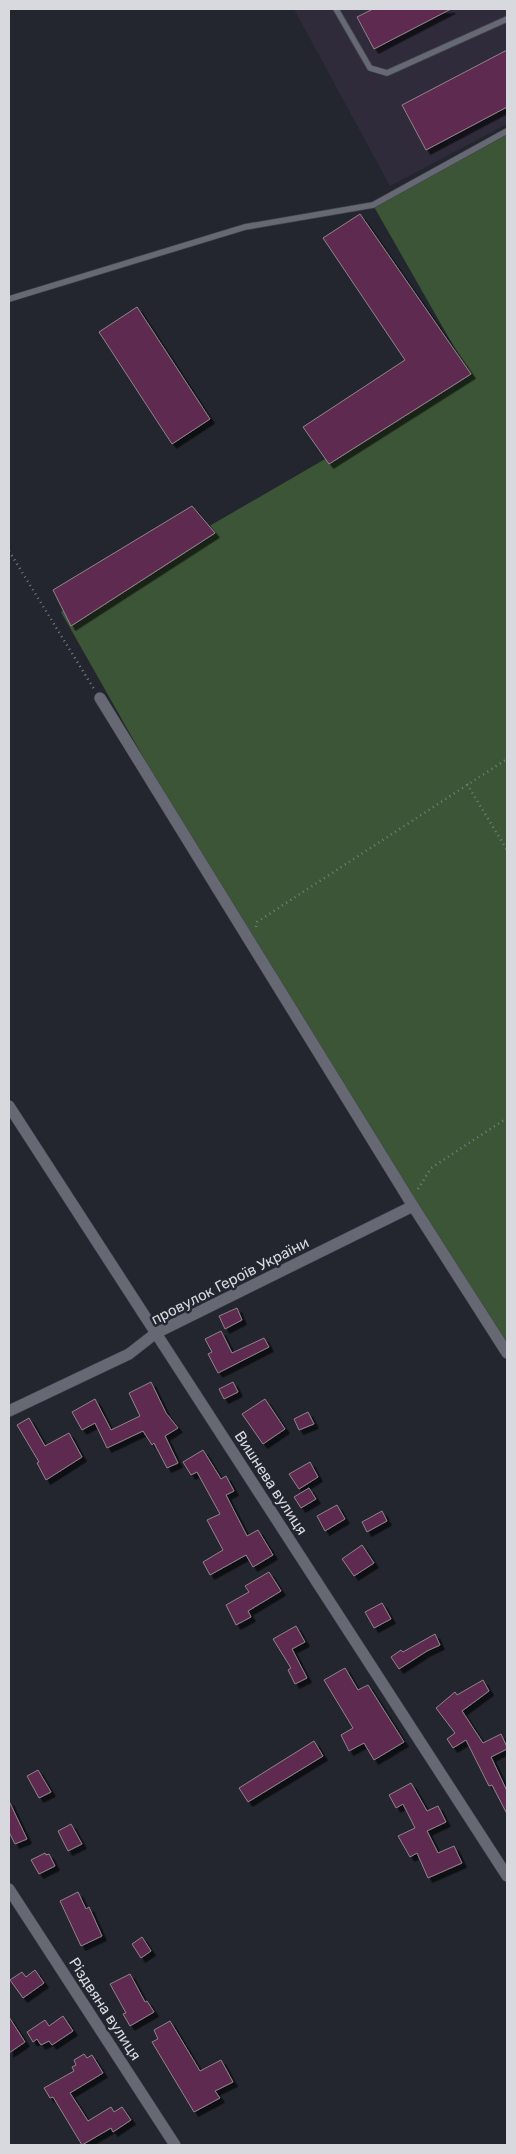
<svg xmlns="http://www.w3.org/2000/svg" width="516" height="2154" font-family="Rubik,sans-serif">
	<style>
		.industrial { fill: #2f2b3b }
		.green { fill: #3c5536 }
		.building { fill: #5f2b50; stroke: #8e838a; filter: url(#shadow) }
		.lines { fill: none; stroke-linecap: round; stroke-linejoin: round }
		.lane-casing { stroke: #42444b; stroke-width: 7 }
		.street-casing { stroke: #42444b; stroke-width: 12 }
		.path { stroke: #797c83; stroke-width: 2.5; stroke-dasharray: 1 4; stroke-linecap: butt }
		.lane { stroke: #666974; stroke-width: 5.5 }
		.street { stroke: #666974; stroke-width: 11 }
		.labels { text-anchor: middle; stroke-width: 5; stroke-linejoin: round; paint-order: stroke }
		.street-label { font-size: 15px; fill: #d7d9df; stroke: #23262f }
	</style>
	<defs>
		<filter id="shadow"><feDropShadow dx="4.5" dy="4.5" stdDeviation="0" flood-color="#0009"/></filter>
	</defs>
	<rect width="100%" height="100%" fill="#23262f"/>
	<polygon class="industrial" points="294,9 507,9 507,124 390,186"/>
	<polygon class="green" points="507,131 507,1353 238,924 61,612 470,375 373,205"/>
	<g class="building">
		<polygon points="373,9 451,9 374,49 357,17"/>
		<polygon points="507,50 507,107 426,150 402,105"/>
		<polygon points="360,214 471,374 329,464 303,427 405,360 323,238"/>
		<polygon points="137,307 210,419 172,444 99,332"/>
		<polygon points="192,506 215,533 71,626 53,590"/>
		<polygon points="237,1308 242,1320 225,1329 219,1316"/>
		<polygon points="221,1331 232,1353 264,1338 269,1347 218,1373 208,1354 212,1352 205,1339"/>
		<polygon points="151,1382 166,1413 178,1428 165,1436 178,1463 167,1468 154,1443 152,1445 143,1431 107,1448 95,1423 82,1430 72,1412 95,1399 111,1430 140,1416 129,1393"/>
		<polygon points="233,1382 238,1392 224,1399 219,1389"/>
		<polygon points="265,1399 285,1429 263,1444 242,1414"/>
		<polygon points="308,1412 314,1424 299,1430 294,1419"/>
		<polygon points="29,1418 45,1446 69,1433 82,1457 46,1480 37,1463 39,1462 17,1425"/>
		<polygon points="203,1450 221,1479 226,1476 234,1491 226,1495 247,1536 258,1530 273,1555 253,1567 246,1555 210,1575 203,1562 223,1550 207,1520 220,1514 197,1472 191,1475 183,1462"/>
		<polygon points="310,1462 318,1477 299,1489 289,1474"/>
		<polygon points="309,1488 316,1499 301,1508 294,1497"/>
		<polygon points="337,1505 345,1519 325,1531 317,1516"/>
		<polygon points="382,1511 387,1521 367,1532 362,1522"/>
		<polygon points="362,1545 374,1563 354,1576 342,1559"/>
		<polygon points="269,1572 281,1591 248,1611 251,1617 236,1625 226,1605 249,1592 245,1586"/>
		<polygon points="382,1603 391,1619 374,1628 365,1612"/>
		<polygon points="296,1626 305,1642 292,1649 307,1678 295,1684 288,1670 291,1668 273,1639"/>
		<polygon points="435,1634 440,1645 427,1651 399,1669 391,1657 401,1650 403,1652"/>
		<polygon points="345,1668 358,1690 368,1685 404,1742 374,1760 364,1743 349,1751 341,1735 353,1728 324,1680"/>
		<polygon points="483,1680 489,1691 462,1711 483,1743 501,1734 507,1747 507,1749 491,1757 507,1791 507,1814 492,1785 489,1786 466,1740 453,1748 447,1739 455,1733 436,1708 455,1692 457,1695"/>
		<polygon points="314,1741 323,1756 248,1802 239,1788"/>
		<polygon points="38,1770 51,1792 39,1798 27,1776"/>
		<polygon points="411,1783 427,1811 438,1806 446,1822 427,1831 438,1853 454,1846 462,1863 428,1878 417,1853 410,1857 398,1836 415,1828 403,1804 396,1808 389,1795"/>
		<polygon points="9,1801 27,1839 15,1844 9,1832"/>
		<polygon points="71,1824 82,1844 68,1851 58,1831"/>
		<polygon points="45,1853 46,1855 49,1854 55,1866 39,1874 31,1860"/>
		<polygon points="78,1892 86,1909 89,1907 102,1936 81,1946 60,1901"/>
		<polygon points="142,1937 151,1951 141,1958 132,1944"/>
		<polygon points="35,1970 44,1983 23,1998 10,1980 22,1972 26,1977"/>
		<polygon points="130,1974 145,2002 147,2001 154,2012 130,2026 123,2014 126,2013 110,1984"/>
		<polygon points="63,2016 73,2031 52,2045 49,2041 41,2045 37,2039 33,2042 27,2032 45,2020 49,2026"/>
		<polygon points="9,2017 25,2042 9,2053"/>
		<polygon points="170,2021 200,2071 221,2060 233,2082 215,2091 220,2098 194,2112 152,2042 158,2039 154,2030"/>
		<polygon points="84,2054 87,2058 92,2055 103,2073 70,2093 88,2121 111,2107 114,2112 122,2107 131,2120 113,2132 111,2128 82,2145 53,2097 50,2098 44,2088 74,2071 72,2067 76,2065 74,2060"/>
	</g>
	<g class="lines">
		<g class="lane-casing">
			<g id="lane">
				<polyline points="336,9 370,68 387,73 507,19"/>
				<polyline points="9,299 245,227 373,205 507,131"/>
			</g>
		</g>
		<g class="street-casing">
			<g id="street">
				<polyline points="100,698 413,1206 507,1353"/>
				<polyline points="9,1106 507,1876"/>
				<polyline points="9,1411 129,1354 156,1333 413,1206"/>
				<polyline points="9,1889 175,2145"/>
			</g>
		</g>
		<g class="path">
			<polyline points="9,551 94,689"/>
			<polyline points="467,784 507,850"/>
			<polyline points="256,927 257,922 507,759"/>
			<polyline points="418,1189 431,1168 507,1118"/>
		</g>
		<use href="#lane" class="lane"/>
		<use href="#street" class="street"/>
	</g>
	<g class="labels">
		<g class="street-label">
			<text transform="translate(230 1281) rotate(-27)" y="5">провулок Героїв України</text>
			<text transform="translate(271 1483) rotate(57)" y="5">Вишнева вулиця</text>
			<text transform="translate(105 2009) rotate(57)" y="5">Різдвяна вулиця</text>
		</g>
	</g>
	<rect width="516" height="2154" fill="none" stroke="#d7d9df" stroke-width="20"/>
</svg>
